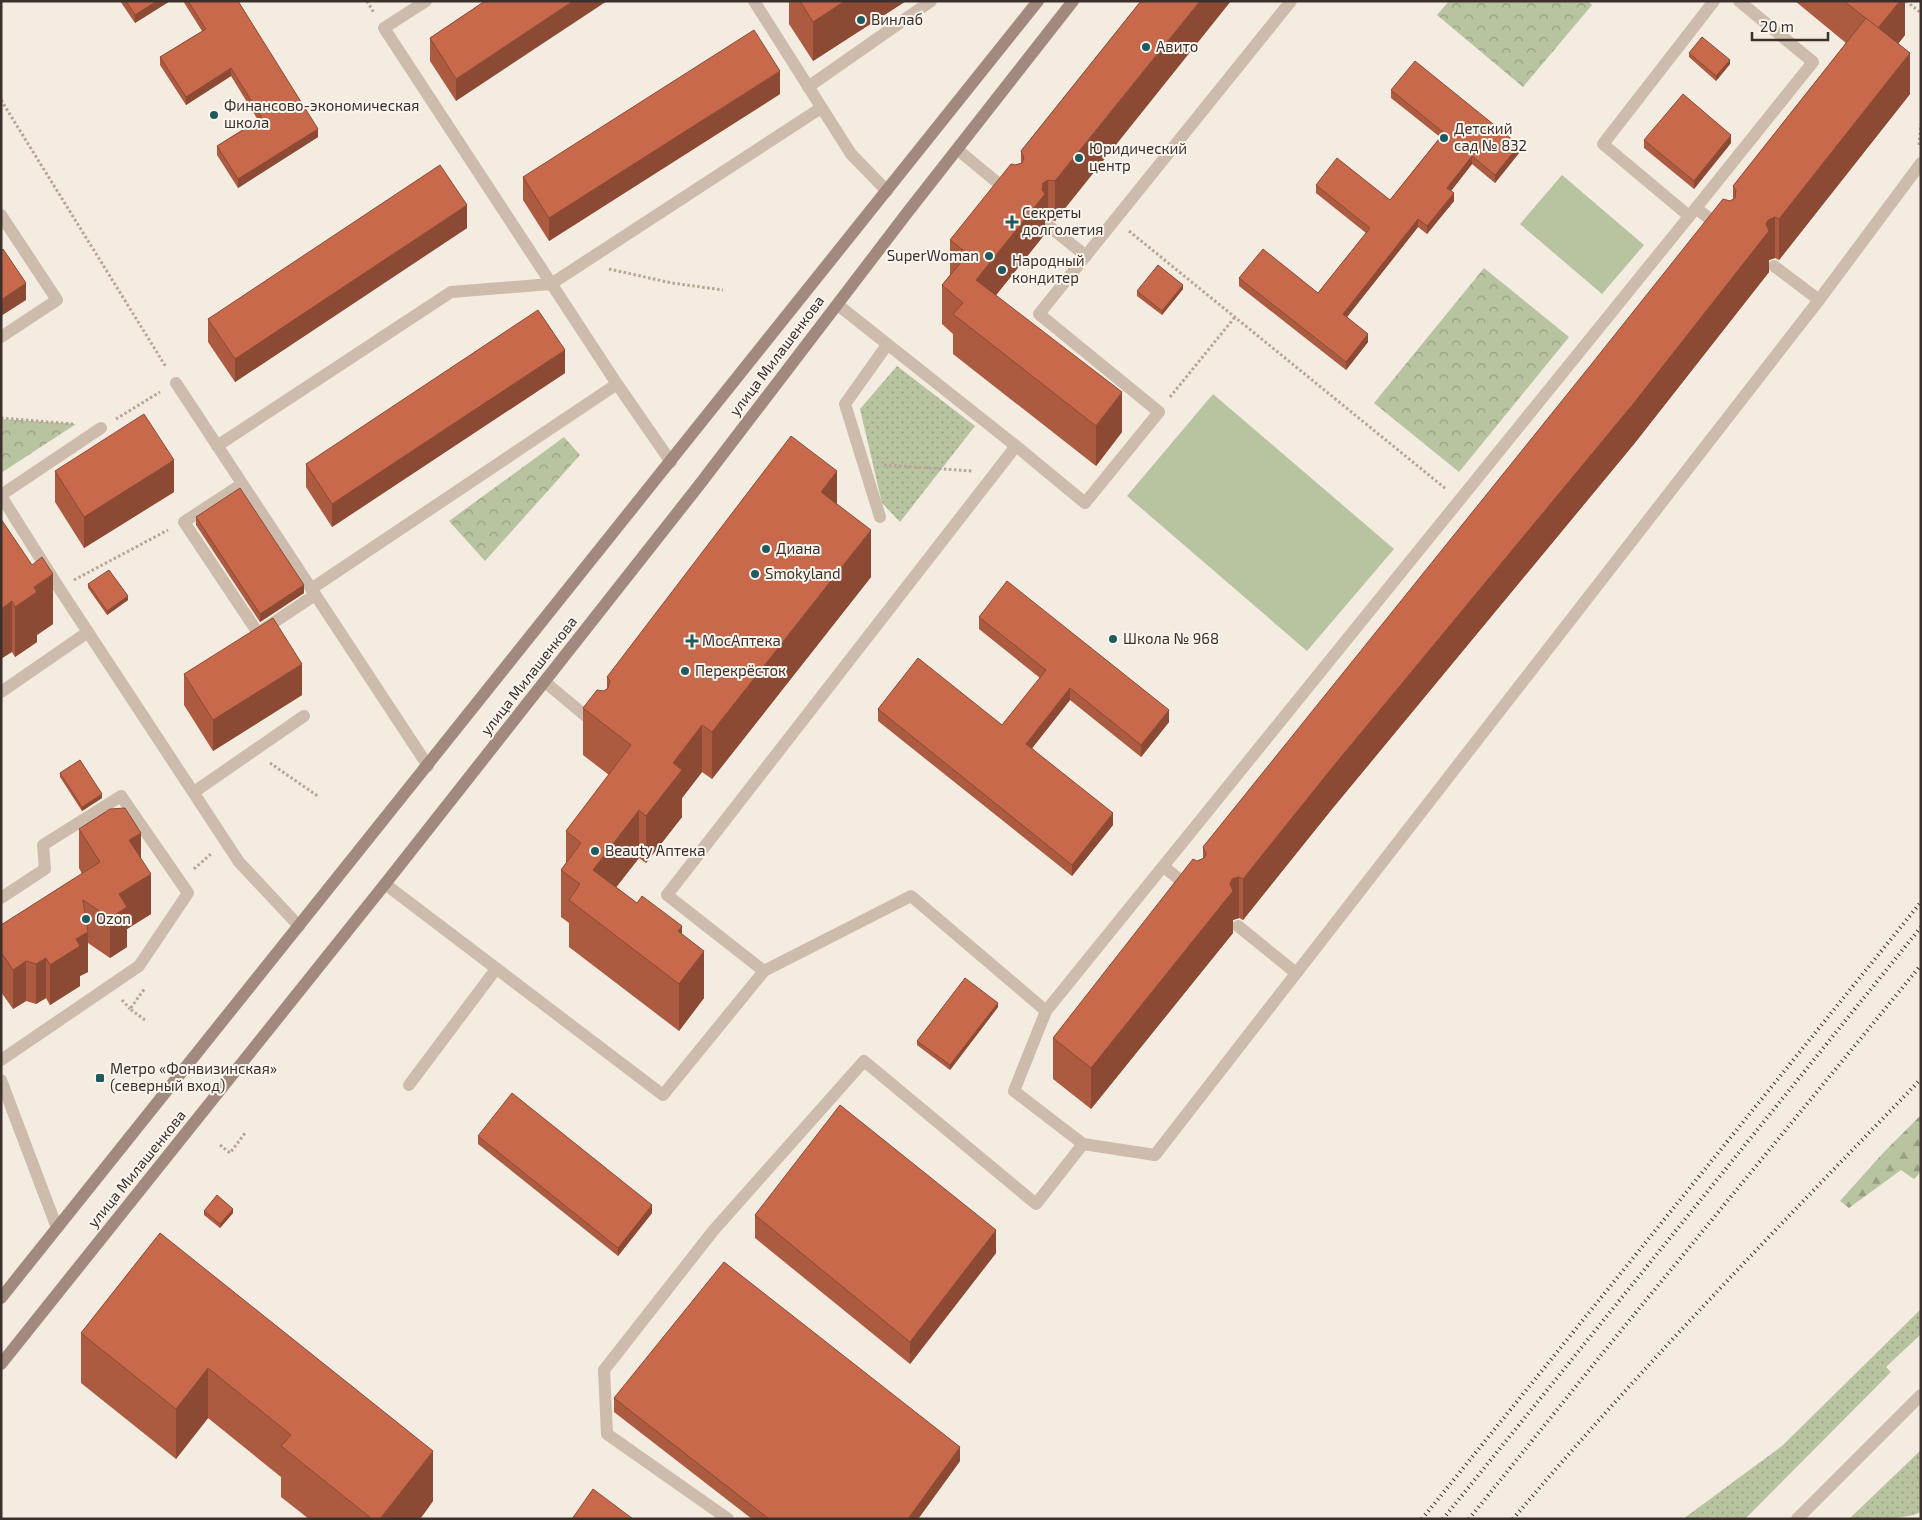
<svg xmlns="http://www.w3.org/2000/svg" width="1922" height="1520" font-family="'Exo 2',sans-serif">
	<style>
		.grass { fill: url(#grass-dots) }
		.forest { fill: url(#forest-firs) }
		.park { fill: url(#park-crowns) }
		.pitch { fill: #b8c4a0 }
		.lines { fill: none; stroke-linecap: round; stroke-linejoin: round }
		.path { stroke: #b9a596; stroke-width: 3; stroke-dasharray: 2.5 2.5; stroke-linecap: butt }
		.lane { stroke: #cdbbac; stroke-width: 12 }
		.street { stroke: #cdbbac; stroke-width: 12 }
		.secondary { stroke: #a18a7d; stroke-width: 12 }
		.rail { stroke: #3b302b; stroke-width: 4; stroke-dasharray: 1 4; stroke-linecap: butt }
		.wall { fill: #ac5a40 }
		.shaded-wall { fill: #8c4a34 }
		.building { fill: #c8694b; stroke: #8c4a34 }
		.poi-dot { fill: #1f5a5e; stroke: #fbf5ee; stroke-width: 2 }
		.labels { text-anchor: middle; stroke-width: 4; stroke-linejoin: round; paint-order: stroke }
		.poi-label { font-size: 15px; fill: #3b302b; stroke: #fbf5ee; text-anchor: start }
		.street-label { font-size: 15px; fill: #3b302b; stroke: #fbf5ee }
	</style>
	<defs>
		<pattern id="grass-dots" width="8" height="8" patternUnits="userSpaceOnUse" patternTransform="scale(1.25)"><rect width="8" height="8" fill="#b8c4a0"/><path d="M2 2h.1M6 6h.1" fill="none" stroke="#97a083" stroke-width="1.8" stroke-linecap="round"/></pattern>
		<pattern id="forest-firs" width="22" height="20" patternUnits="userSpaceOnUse" patternTransform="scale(1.25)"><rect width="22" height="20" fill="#b8c4a0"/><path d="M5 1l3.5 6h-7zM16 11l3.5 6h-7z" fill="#97a083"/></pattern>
		<pattern id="park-crowns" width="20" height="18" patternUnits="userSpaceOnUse" patternTransform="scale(1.25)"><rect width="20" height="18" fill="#b8c4a0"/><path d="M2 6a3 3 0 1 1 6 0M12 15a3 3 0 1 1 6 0" fill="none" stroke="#97a083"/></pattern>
	</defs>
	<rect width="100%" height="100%" fill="#f4ebe1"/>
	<g class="grass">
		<polygon points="897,366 975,426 900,522 882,503 860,409"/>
		<polygon points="1921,1309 1921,1334 1886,1367 1891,1372 1745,1519 1683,1519 1782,1446"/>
		<path d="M1921,1450L1920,1512C1908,1520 1866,1519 1849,1519Z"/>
	</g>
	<polygon class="forest" points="1921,1115 1921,1172 1914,1179 1901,1170 1849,1208 1840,1201 1883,1153"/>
	<g class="park">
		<polygon points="1449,1 1588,1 1592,5 1523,87 1437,15"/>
		<polygon points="1484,268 1569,337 1459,472 1374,403"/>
		<polygon points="1,419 76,424 1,473"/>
		<polygon points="564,437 580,455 485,561 449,521"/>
	</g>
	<g class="pitch">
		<polygon points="1562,175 1644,245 1602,294 1520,224"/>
		<polygon points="1213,394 1394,549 1307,651 1127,496"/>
	</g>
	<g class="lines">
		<g class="path">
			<polyline points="367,1 374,13"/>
			<polyline points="1906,1 1921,13"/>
			<polyline points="1,100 166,367"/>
			<polyline points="1919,145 1921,124"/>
			<polyline points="1129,231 1446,489"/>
			<polyline points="609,269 672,283 723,290"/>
			<polyline points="1170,397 1235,317"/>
			<polyline points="1,418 73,424"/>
			<polyline points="116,419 160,392"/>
			<polyline points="884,465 973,471"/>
			<polyline points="74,580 168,530"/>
			<polyline points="270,763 319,797"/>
			<polyline points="194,869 212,853"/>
			<polyline points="122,1000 130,1009"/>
			<polyline points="145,1020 130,1009 145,988"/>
			<polyline points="220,1145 230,1153 245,1133"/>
		</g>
		<g class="lane">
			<polyline points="426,1 384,28 617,384 671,462"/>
			<polyline points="754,1 851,154 887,191"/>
			<polyline points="808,87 931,1"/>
			<polyline points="958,150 1010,193"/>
			<polyline points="1,215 57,300 1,337"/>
			<polyline points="1689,216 1603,144 1714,1"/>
			<polyline points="1050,227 1086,256"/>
			<polyline points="1720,227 1696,208 1813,62 1739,1"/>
			<polyline points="1774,266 1819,300"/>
			<polyline points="176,383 428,766"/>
			<polyline points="217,446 451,292 551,284 821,108"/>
			<polyline points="1016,446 1085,503 1159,412 1039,314 1291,1"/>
			<polyline points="242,484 184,522 258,633 315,595"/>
			<polyline points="1,495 101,428"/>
			<polyline points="1,496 59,588 239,862 299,926"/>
			<polyline points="880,517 845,404 887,345"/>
			<polyline points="311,589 617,384"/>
			<polyline points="545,682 594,723"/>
			<polyline points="1,692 88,632"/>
			<polyline points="194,792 304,716"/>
			<polyline points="1164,867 1190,888"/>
			<polyline points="385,884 663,1095 764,971 911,896 1046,1011 1014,1091 1083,1144 1155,1155 1819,300 1921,163"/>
			<polyline points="1,898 45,869 43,845 121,796 188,893 139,966 1,1060"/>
			<polyline points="1238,926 1296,973"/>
			<polyline points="764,971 667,895 1016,446 838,305"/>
			<polyline points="1046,1011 1696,208"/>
			<polyline points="1,1080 57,1228"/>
			<polyline points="409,1085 496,969"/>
			<polyline points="728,1519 607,1434 604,1370 713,1231 864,1061 1036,1204 1083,1144"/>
		</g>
		<polyline class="street" points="1797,1519 1921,1395"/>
		<g class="secondary">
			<polyline points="1,1298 1038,1"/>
			<polyline points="1,1364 385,884 700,484 907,213 1073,1"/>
		</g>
		<g class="rail">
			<polyline points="1422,1519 1921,902"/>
			<polyline points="1443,1519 1921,927"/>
			<polyline points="1469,1519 1610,1344 1921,965"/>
			<path d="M1513,1519C1642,1366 1782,1223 1921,1079"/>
		</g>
	</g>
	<g class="wall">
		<polygon points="120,1 170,1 135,23"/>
		<polygon points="183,1 238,1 318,137 238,188 217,155 217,146 258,120 231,76 186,105 160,65 160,57 202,31"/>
		<polygon points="485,1 456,101 430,61 430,38"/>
		<polygon points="789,1 906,1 813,61 789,24"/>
		<polygon points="1141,1 1055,221 1048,219 1045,221 1045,234 996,295 1122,432 1096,466 953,354 953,334 942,324 942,285 950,275 950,240 1015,165 1021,163 1021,151"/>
		<polygon points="1795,1 1905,1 1905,35 1898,44 1910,94 1779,260 1775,258 1769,260 1769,272 1634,444 1332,809 1243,920 1239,918 1233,920 1233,933 1091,1109 1053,1079 1053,1038 1197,861 1203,859 1203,847 1730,201 1733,199 1733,186 1846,43"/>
		<polygon points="1689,53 1730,64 1716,81 1689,57"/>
		<polygon points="1391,90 1519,153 1495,183 1472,164 1451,191 1454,201 1427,234 1418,227 1347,317 1368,342 1346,370 1239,286 1239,278 1318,293 1366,233 1316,193 1316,185 1390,200 1440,137 1391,98"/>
		<polygon points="780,94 549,241 523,200 523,177"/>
		<polygon points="1644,140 1731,143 1694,189 1644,148"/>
		<polygon points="467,228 235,382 208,342 208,319"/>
		<polygon points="1183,289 1162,315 1137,296 1137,291"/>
		<polygon points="565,373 332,527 306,487 306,464"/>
		<polygon points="55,471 174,492 84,548 55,502"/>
		<polygon points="837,504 871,577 712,779 702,772 682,798 682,817 646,863 639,858 616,887 637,903 682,934 704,998 679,1031 569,947 569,923 561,917 561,870 566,863 566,831 609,775 583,755 583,708 607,689 607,677"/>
		<polygon points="196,517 304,593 260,622 196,525"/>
		<polygon points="1,519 53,624 37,635 37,642 15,657 12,652"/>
		<polygon points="88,584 128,600 107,615 88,588"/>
		<polygon points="979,617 1169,722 1141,757 1070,700 1032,748 1113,825 1072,876 878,721 878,709 1002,725 1040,678 979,629"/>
		<polygon points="184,674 302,695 213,751 184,705"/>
		<polygon points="60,773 102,798 82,811 60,777"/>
		<polygon points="79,829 141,859 151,914 127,929 127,947 110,958 88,943 88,972 80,976 80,986 50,1005 46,998 36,1004 26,1001 13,1009 1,992 1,925 82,874 79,868"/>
		<polygon points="998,1007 950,1070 917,1045 917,1041"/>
		<polygon points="478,1136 652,1213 618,1256 478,1144"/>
		<polygon points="204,1211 233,1213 220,1228 204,1215"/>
		<polygon points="755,1215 996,1253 910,1364 755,1238"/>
		<polygon points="160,1233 433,1501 420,1519 309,1519 281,1497 281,1477 208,1418 176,1459 81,1383 81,1333"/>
		<polygon points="614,1398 960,1461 918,1519 752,1519 614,1412"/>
	</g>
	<g class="shaded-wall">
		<polygon points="157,1 170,1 135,23 135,15"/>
		<polygon points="573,1 607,1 456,101 456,79"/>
		<polygon points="845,1 906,1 813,61 813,22"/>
		<polygon points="1200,1 1231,1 1055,221 1055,181"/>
		<polygon points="1900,1 1905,1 1905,35 1878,69 1878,29"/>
		<polygon points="1910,53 1910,94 1779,260 1779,219"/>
		<polygon points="1730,60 1730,64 1716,81 1716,76"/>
		<polygon points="231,68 231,76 186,105 186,97"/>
		<polygon points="780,71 780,94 549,241 549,218"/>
		<polygon points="318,129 318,137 238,188 238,179"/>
		<polygon points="1731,135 1731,143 1694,189 1694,181"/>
		<polygon points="1519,145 1519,153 1495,183 1495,175"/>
		<polygon points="1472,156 1472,164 1447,196 1447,188"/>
		<polygon points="1048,180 1048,219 1045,221 1045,234 976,320 976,280 1042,190 1043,183"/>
		<polygon points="1454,193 1454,201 1427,234 1427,226"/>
		<polygon points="467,205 467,228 235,382 235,359"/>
		<polygon points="1775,217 1775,258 1769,260 1769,272 1634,444 1332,809 1243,920 1243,879 1766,224 1768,220"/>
		<polygon points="1418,219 1418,227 1343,322 1343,314"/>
		<polygon points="26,283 26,300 1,316 1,300"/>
		<polygon points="1183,285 1183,289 1162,315 1162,311"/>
		<polygon points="1368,334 1368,342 1346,370 1346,362"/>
		<polygon points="565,350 565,373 332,527 332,504"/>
		<polygon points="1122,392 1122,432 1096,466 1096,426"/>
		<polygon points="174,460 174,492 84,548 84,517"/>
		<polygon points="837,471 837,518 821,492"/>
		<polygon points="871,530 871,577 712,779 712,732"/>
		<polygon points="53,574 53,624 37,635 37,642 15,657 15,607 34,587"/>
		<polygon points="304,585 304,593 260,622 260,614"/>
		<polygon points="128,596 128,600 107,615 107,611"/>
		<polygon points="12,601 12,652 1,659 1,609"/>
		<polygon points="302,664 302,695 213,751 213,720"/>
		<polygon points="1070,688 1070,700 1026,756 1026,744"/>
		<polygon points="1169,710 1169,722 1141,757 1141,745"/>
		<polygon points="702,725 702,772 682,798 682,817 646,863 646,816 673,763"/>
		<polygon points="102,794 102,798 82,811 82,807"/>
		<polygon points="639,810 639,858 593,917 593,870"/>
		<polygon points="1113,813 1113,825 1072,876 1072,865"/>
		<polygon points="141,833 141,873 129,840"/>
		<polygon points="151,874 151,914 127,929 127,947 110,958 110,918 119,894"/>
		<polygon points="1239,877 1239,918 1233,920 1233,933 1091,1109 1091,1068 1230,884 1232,879"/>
		<polygon points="682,926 682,973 678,931"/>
		<polygon points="88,932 88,972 80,976 80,986 50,1005 50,965 76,939"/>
		<polygon points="704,951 704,998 679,1031 679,984"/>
		<polygon points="46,958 46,998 36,1004 36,964"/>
		<polygon points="26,961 26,1001 13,1009 13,970"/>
		<polygon points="998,1003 998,1007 950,1070 950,1065"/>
		<polygon points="652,1205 652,1213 618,1256 618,1248"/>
		<polygon points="233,1209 233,1213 220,1228 220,1224"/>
		<polygon points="996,1230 996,1253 910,1364 910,1342"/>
		<polygon points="208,1368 208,1418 176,1459 176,1409"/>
		<polygon points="960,1447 960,1461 918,1519 908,1519"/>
		<polygon points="433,1451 433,1501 420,1519 380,1519"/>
	</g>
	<g class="building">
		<polygon points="126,1 157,1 135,15"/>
		<polygon points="188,1 238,1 318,129 238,179 217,146 262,118 231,68 186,97 160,57 206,29"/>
		<polygon points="485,1 573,1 456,79 430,38"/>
		<polygon points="800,1 845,1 813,22"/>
		<polygon points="1141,1 1200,1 1055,181 1048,180 1043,183 1042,190 1045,194 976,280 1122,392 1096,426 953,314 963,303 942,285 968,254 950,240 1011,164 1015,165 1022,163 1024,158 1021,151"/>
		<polygon points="1844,1 1900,1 1878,28"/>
		<polygon points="1866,18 1910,53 1779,219 1775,217 1768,220 1766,224 1769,231 1634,403 1332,768 1243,879 1239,877 1232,879 1230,884 1233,891 1091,1068 1053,1038 1193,859 1197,861 1204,858 1206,854 1203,847 1590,366 1723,199 1730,201 1735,198 1736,190 1733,186"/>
		<polygon points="754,30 780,71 549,218 523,177"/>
		<polygon points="1702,37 1730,60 1716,76 1689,53"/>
		<polygon points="1415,61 1519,145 1495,175 1472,156 1447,188 1454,193 1427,226 1418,219 1343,314 1368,334 1346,362 1239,278 1263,249 1318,293 1370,228 1316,185 1337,158 1390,200 1444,133 1391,90"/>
		<polygon points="1683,94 1731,135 1694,181 1644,140"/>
		<polygon points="440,165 467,205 235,359 208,319"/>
		<polygon points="3,249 26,283 1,300 1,251"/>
		<polygon points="1158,265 1183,285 1162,311 1137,291"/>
		<polygon points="538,310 565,350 332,504 306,464"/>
		<polygon points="144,414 174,460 84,517 55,471"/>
		<polygon points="791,436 837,471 821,492 871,530 712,732 702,725 673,763 682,770 646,816 639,810 593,870 637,903 642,896 682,926 678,931 704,951 679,984 569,900 580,884 561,870 581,843 566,831 631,745 583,708 597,690 604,691 608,688 610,681 607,677"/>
		<polygon points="240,488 304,585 260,614 196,517"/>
		<polygon points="1,519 32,565 42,557 53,574 34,587 37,592 15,607 12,601 1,609"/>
		<polygon points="109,570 128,596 107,611 88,584"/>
		<polygon points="1007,581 1169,710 1141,745 1070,688 1026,744 1113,813 1072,865 878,709 918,658 1002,725 1046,670 979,617"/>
		<polygon points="273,618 302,664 213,720 184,674"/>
		<polygon points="80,760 102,794 82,807 60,773"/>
		<polygon points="125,808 141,833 129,840 151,874 119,894 127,907 110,918 83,900 88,932 76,939 80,946 50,965 46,958 36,964 26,961 13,970 1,952 1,925 100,862 79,829 110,809"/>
		<polygon points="965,978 998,1003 950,1065 917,1041"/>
		<polygon points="512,1093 652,1205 618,1248 478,1136"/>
		<polygon points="840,1105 996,1230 910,1342 755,1215"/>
		<polygon points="217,1195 233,1209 220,1224 204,1211"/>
		<polygon points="160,1233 433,1451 380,1519 372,1519 281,1446 291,1435 208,1368 176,1409 81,1333"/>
		<polygon points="724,1262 960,1447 908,1519 769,1519 614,1398"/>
		<polygon points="593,1489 633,1519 572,1519"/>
	</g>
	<g class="poi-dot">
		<circle cx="861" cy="20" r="5"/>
		<circle cx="1146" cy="47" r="5"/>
		<circle cx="214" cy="115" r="5"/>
		<circle cx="1444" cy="138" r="5"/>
		<circle cx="1079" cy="158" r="5"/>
		<path d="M1009.5 214.5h5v5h5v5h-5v5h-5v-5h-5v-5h5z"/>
		<circle cx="989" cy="256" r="5"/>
		<circle cx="1002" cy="270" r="5"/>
		<circle cx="766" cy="549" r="5"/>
		<circle cx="755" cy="574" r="5"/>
		<circle cx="1113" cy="639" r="5"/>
		<path d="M689.5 633.5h5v5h5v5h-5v5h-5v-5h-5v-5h5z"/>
		<circle cx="685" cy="671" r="5"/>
		<circle cx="595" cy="851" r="5"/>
		<circle cx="86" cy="919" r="5"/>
		<rect x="95" y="1073" width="10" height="10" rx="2.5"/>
	</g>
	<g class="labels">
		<g class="poi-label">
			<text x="871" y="25">Винлаб</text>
			<text x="1156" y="52">Авито</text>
			<text x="224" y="111">Финансово-экономическая<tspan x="224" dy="17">школа</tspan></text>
			<text x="1454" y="134">Детский<tspan x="1454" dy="17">сад № 832</tspan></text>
			<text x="1089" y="154">Юридический<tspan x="1089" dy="17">центр</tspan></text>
			<text x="1022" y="218">Секреты<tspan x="1022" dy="17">долголетия</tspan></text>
			<text x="979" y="261" text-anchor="end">SuperWoman</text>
			<text x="1012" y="266">Народный<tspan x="1012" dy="17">кондитер</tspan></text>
			<text x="776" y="554">Диана</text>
			<text x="765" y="579">Smokyland</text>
			<text x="1123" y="644">Школа № 968</text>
			<text x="702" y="646">МосАптека</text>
			<text x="695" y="676">Перекрёсток</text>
			<text x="605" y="856">Beauty Аптека</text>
			<text x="96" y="924">Ozon</text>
			<text x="110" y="1074">Метро «Фонвизинская»<tspan x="110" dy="17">(северный вход)</tspan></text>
		</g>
		<g class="street-label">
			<text transform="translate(777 356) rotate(-53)" y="5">улица Милашенкова</text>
			<text transform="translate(529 676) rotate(-52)" y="5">улица Милашенкова</text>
			<text transform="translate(137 1169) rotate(-51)" y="5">улица Милашенкова</text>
		</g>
	</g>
	<rect width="1922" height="1520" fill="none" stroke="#3b302b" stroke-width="5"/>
	<path d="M1752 32v8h76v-8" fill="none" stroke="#3b302b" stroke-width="2.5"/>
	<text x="1760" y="32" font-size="15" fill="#3b302b" stroke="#fbf5ee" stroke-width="4" paint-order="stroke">20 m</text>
</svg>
